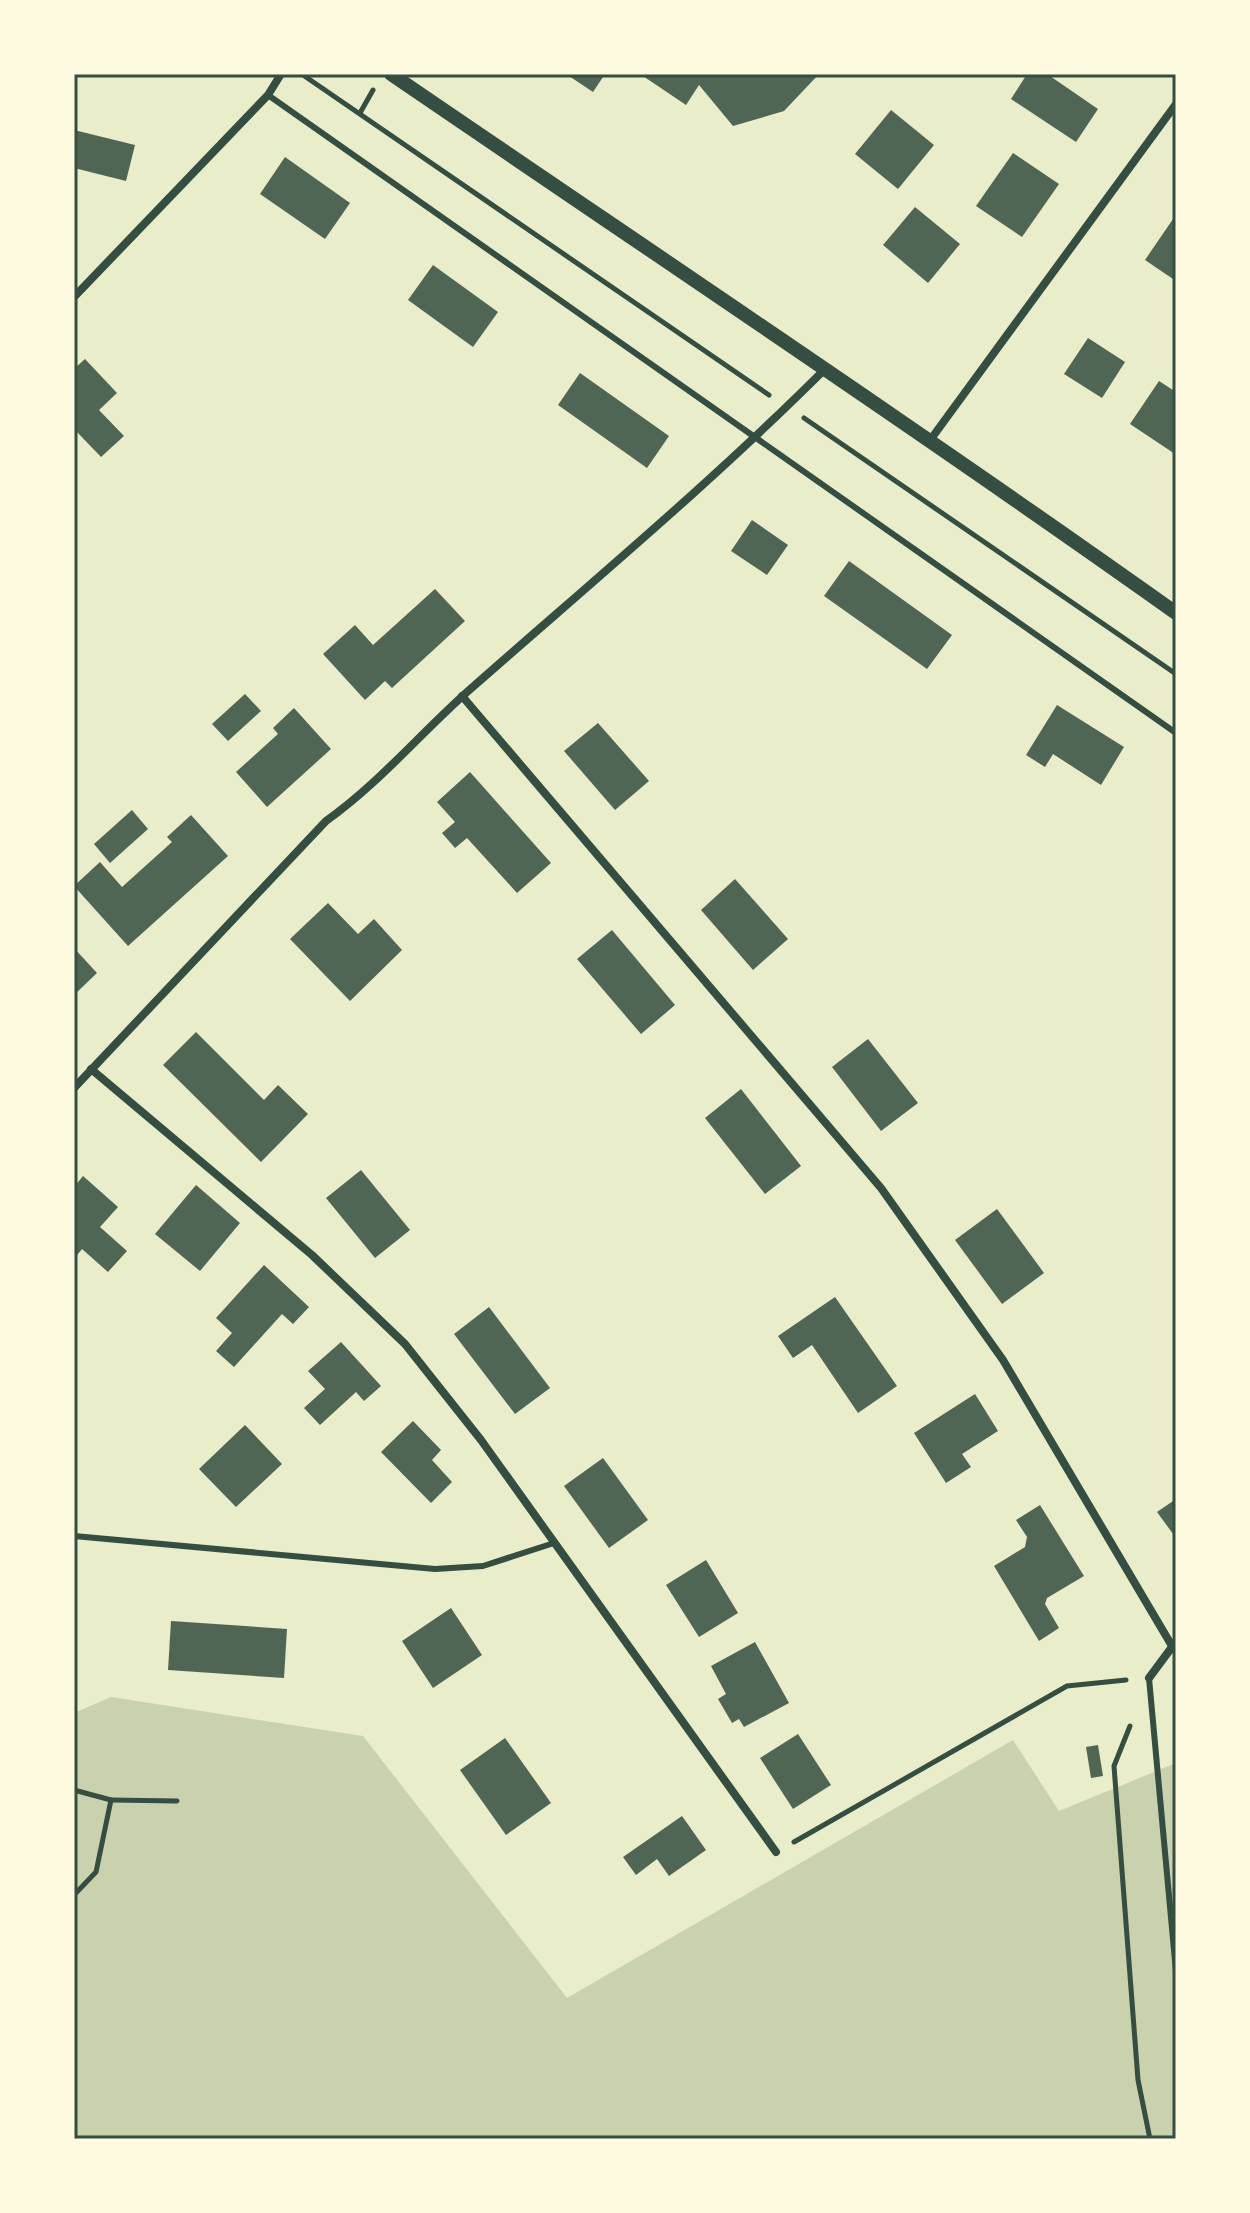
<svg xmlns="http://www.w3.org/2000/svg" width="1250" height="2213" font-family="'Fira Sans',sans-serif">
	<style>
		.green { fill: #cad2ad }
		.building { fill: #4f6655 }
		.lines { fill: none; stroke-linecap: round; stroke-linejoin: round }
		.path { stroke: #344e41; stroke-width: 5 }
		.service { stroke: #344e41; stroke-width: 6 }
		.minor { stroke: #344e41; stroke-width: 8 }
		.tertiary { stroke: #344e41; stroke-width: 14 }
		.neatline { fill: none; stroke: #344e41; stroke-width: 3 }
	</style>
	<rect width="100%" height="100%" fill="#e9edc9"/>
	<polygon class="green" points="111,1697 363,1736 567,1998 1013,1740 1059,1811 1176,1763 1176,2139 74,2139 74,1713"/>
	<g class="building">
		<polygon points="566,74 605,74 593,92"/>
		<polygon points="640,74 819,74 784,111 733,126 699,85 686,105"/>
		<polygon points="1027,74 1047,74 1098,109 1076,142 1011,99"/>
		<polygon points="891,110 934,145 898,189 855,154"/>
		<polygon points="74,130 135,145 126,181 74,168"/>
		<polygon points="1013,153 1059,184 1022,237 976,206"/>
		<polygon points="285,157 350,203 325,239 260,194"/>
		<polygon points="915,207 960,244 928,283 883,245"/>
		<polygon points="1173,219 1176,222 1176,281 1145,260"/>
		<polygon points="433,265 498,312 473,347 408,300"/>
		<polygon points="1088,338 1125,362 1102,398 1064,374"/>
		<polygon points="85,359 117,393 99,410 124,436 101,457 77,432 74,435 74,369"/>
		<polygon points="580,373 669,436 647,468 558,405"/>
		<polygon points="1159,381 1176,392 1175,454 1130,424"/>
		<polygon points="752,520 788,545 767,575 731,551"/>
		<polygon points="849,561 952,635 927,669 824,596"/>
		<polygon points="435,589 465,621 392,688 385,681 365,700 323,654 355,625 373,645"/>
		<polygon points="245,694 261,711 228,741 212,724"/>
		<polygon points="1057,705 1124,747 1101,785 1053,754 1045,767 1026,755"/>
		<polygon points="294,708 331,749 267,807 236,772 278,734 273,728"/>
		<polygon points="598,723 649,781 615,810 564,751"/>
		<polygon points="470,772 551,863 517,893 467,838 455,848 442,833 455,822 437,802"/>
		<polygon points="132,810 148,829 110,863 94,844"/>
		<polygon points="191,815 228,856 128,946 74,886 100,862 122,887 172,842 167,837"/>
		<polygon points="735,879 788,939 753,970 701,910"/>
		<polygon points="328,903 358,934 374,919 402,950 350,1001 290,939"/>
		<polygon points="612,930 675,1005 641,1034 577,959"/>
		<polygon points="74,948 97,973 74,995"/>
		<polygon points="196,1032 264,1100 278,1085 308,1114 261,1162 163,1065"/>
		<polygon points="868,1039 918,1103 881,1131 832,1067"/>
		<polygon points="741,1089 801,1166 765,1194 705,1118"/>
		<polygon points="361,1170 410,1230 375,1258 326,1198"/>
		<polygon points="83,1176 118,1207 100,1227 127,1251 108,1272 82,1249 74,1259 74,1187"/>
		<polygon points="196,1185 240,1223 200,1271 155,1234"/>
		<polygon points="997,1209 1044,1273 1002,1304 955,1240"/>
		<polygon points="264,1265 309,1307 293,1324 282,1314 234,1367 216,1351 232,1333 216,1318"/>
		<polygon points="835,1297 897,1386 858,1413 812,1345 793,1358 778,1336"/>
		<polygon points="489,1307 550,1388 515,1414 454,1334"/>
		<polygon points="341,1342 381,1386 364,1401 356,1392 320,1425 304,1408 325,1389 308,1371"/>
		<polygon points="975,1394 998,1431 962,1454 971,1467 946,1483 914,1433"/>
		<polygon points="413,1421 441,1450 432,1460 452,1482 431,1503 381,1452"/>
		<polygon points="245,1425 282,1464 236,1507 199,1469"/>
		<polygon points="603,1458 648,1520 609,1548 564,1486"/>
		<polygon points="1176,1499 1176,1538 1157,1512"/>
		<polygon points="1040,1505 1084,1576 1047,1598 1045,1604 1059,1628 1039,1641 994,1566 1025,1547 1027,1537 1016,1520"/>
		<polygon points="706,1560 738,1613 699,1637 666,1585"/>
		<polygon points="451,1608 482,1655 433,1688 402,1641"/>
		<polygon points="171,1621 287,1629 284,1678 168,1670"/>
		<polygon points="755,1642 789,1703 744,1727 739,1719 732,1723 718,1699 726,1694 711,1666"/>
		<polygon points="798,1734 831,1785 793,1809 760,1758"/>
		<polygon points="505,1738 551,1803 506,1835 460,1770"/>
		<polygon points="1098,1745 1103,1776 1091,1778 1086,1747"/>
		<polygon points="682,1816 706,1850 669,1876 657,1859 636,1875 623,1857"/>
	</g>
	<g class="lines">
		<g class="path">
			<polyline points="303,75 769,395"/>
			<polyline points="360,113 373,90"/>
			<polyline points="804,418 1176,674"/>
			<polyline points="1130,1726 1114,1766 1138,2080 1150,2139"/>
			<polyline points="74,1790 111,1800 96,1872 74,1895"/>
			<polyline points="111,1800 177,1801"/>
			<polyline points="794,1842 1067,1686 1126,1680"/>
		</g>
		<g class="service">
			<polyline points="268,95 1176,733"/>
			<polyline points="74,1536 435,1569 483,1566 554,1543"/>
			<polyline points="1149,1678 1176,1972"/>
		</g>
		<g class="minor">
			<polyline points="74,297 268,95 281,74"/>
			<polyline points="931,439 1176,104"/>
			<polyline points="462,696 881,1188 1003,1360 1172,1646"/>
			<polyline points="91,1069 312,1255 405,1344 481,1440 776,1852"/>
			<path d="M74,1088L326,821C381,782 424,729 475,685C592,582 713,481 824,370"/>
			<polyline points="1149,1678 1175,1643"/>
		</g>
		<path class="tertiary" d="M391,74C653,253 917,429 1176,613"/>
	</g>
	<rect width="1250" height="2213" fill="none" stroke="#fefae0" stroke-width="152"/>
	<rect x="76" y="76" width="1098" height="2061" class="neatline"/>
</svg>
